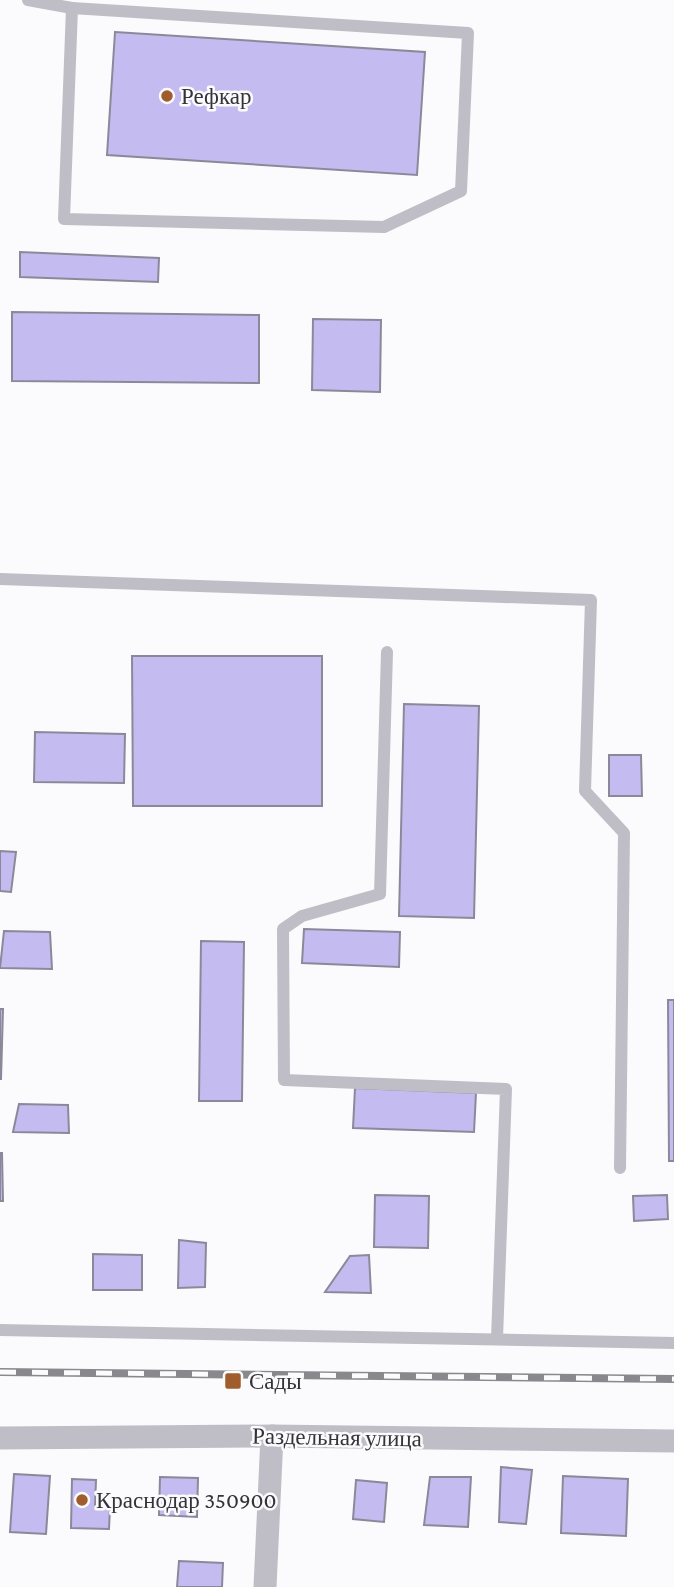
<svg xmlns="http://www.w3.org/2000/svg" width="674" height="1587" font-family="'Crimson Pro',serif">
	<style>
		.building { fill: #c4bcf0; stroke: #8b8999; stroke-width: 2 }
		.lines { fill: none; stroke-linecap: round; stroke-linejoin: round }
		.lane { stroke: #bfbec6; stroke-width: 12 }
		.street { stroke: #bfbec6; stroke-width: 23 }
		.rail-casing { stroke: #89888d; stroke-width: 8 }
		.rail { stroke: #fbfbfe; stroke-width: 5; stroke-dasharray: 16; stroke-linecap: butt }
		.poi-dot { fill: #a05c2c; stroke: #fbfbfe; stroke-width: 2.5 }
		.labels { text-anchor: middle; stroke-width: 5; stroke-linejoin: round; paint-order: stroke }
		.poi-label { font-size: 23px; fill: #343339; stroke: #fbfbfe; text-anchor: start }
		.street-label { font-size: 23px; fill: #343339; stroke: #fbfbfe }
	</style>
	<rect width="100%" height="100%" fill="#fbfbfe"/>
	<g class="building">
		<polygon points="115,32 425,52 417,175 107,155"/>
		<polygon points="20,252 159,258 158,282 20,277"/>
		<polygon points="12,312 259,315 259,383 12,381"/>
		<polygon points="313,319 381,320 380,392 312,390"/>
		<polygon points="132,656 322,656 322,806 133,806"/>
		<polygon points="404,704 479,706 474,918 399,916"/>
		<polygon points="35,732 125,734 124,783 34,782"/>
		<polygon points="609,755 641,755 642,796 609,796"/>
		<polygon points="0,851 16,852 11,892 0,891"/>
		<polygon points="304,929 400,932 399,967 302,963"/>
		<polygon points="4,931 50,932 52,969 0,968"/>
		<polygon points="201,941 244,942 242,1101 199,1101"/>
		<polygon points="668,1000 674,1000 674,1161 669,1161"/>
		<polygon points="0,1009 3,1009 1,1079 0,1079"/>
		<polygon points="355,1088 476,1093 474,1132 353,1128"/>
		<polygon points="19,1104 68,1105 69,1133 13,1132"/>
		<polygon points="0,1153 2,1153 3,1201 0,1201"/>
		<polygon points="375,1195 429,1196 428,1248 374,1247"/>
		<polygon points="667,1195 668,1219 634,1221 633,1196"/>
		<polygon points="179,1240 206,1243 205,1287 178,1288"/>
		<polygon points="93,1254 142,1255 142,1290 93,1290"/>
		<polygon points="369,1255 371,1293 325,1292 350,1256"/>
		<polygon points="501,1467 532,1470 526,1524 499,1522"/>
		<polygon points="14,1474 50,1476 46,1534 10,1532"/>
		<polygon points="563,1476 628,1479 626,1536 561,1533"/>
		<polygon points="160,1477 198,1478 197,1517 159,1515"/>
		<polygon points="430,1477 471,1477 468,1527 424,1525"/>
		<polygon points="72,1479 96,1480 95,1508 110,1508 109,1529 71,1528"/>
		<polygon points="356,1480 387,1483 384,1522 353,1519"/>
		<polygon points="179,1561 223,1563 222,1587 177,1587"/>
	</g>
	<g class="lines">
		<g class="lane">
			<polyline points="28,0 72,8"/>
			<polygon points="72,8 468,33 461,191 384,227 64,219"/>
			<polyline points="0,579 591,600 585,791 624,833 620,1168"/>
			<polyline points="387,652 380,894 302,916 283,929 284,1080 506,1089 497,1339"/>
			<polyline points="0,1330 674,1343"/>
		</g>
		<g class="street">
			<polyline points="0,1438 272,1436 674,1441"/>
			<polyline points="265,1587 272,1436"/>
		</g>
		<g class="rail-casing">
			<polyline id="rail" points="0,1372 674,1379"/>
		</g>
		<use href="#rail" class="rail"/>
	</g>
	<g class="poi-dot">
		<circle cx="167" cy="96" r="7"/>
		<rect x="224" y="1372" width="18" height="18" rx="3.5"/>
		<circle cx="82" cy="1500" r="7"/>
	</g>
	<g class="labels">
		<g class="poi-label">
			<text x="181" y="104">Рефкар</text>
			<text x="249" y="1389">Сады</text>
			<text x="96" y="1508">Краснодар 350900</text>
		</g>
		<g class="street-label">
			<text transform="translate(337 1437) rotate(1)" y="8">Раздельная улица</text>
		</g>
	</g>
</svg>
